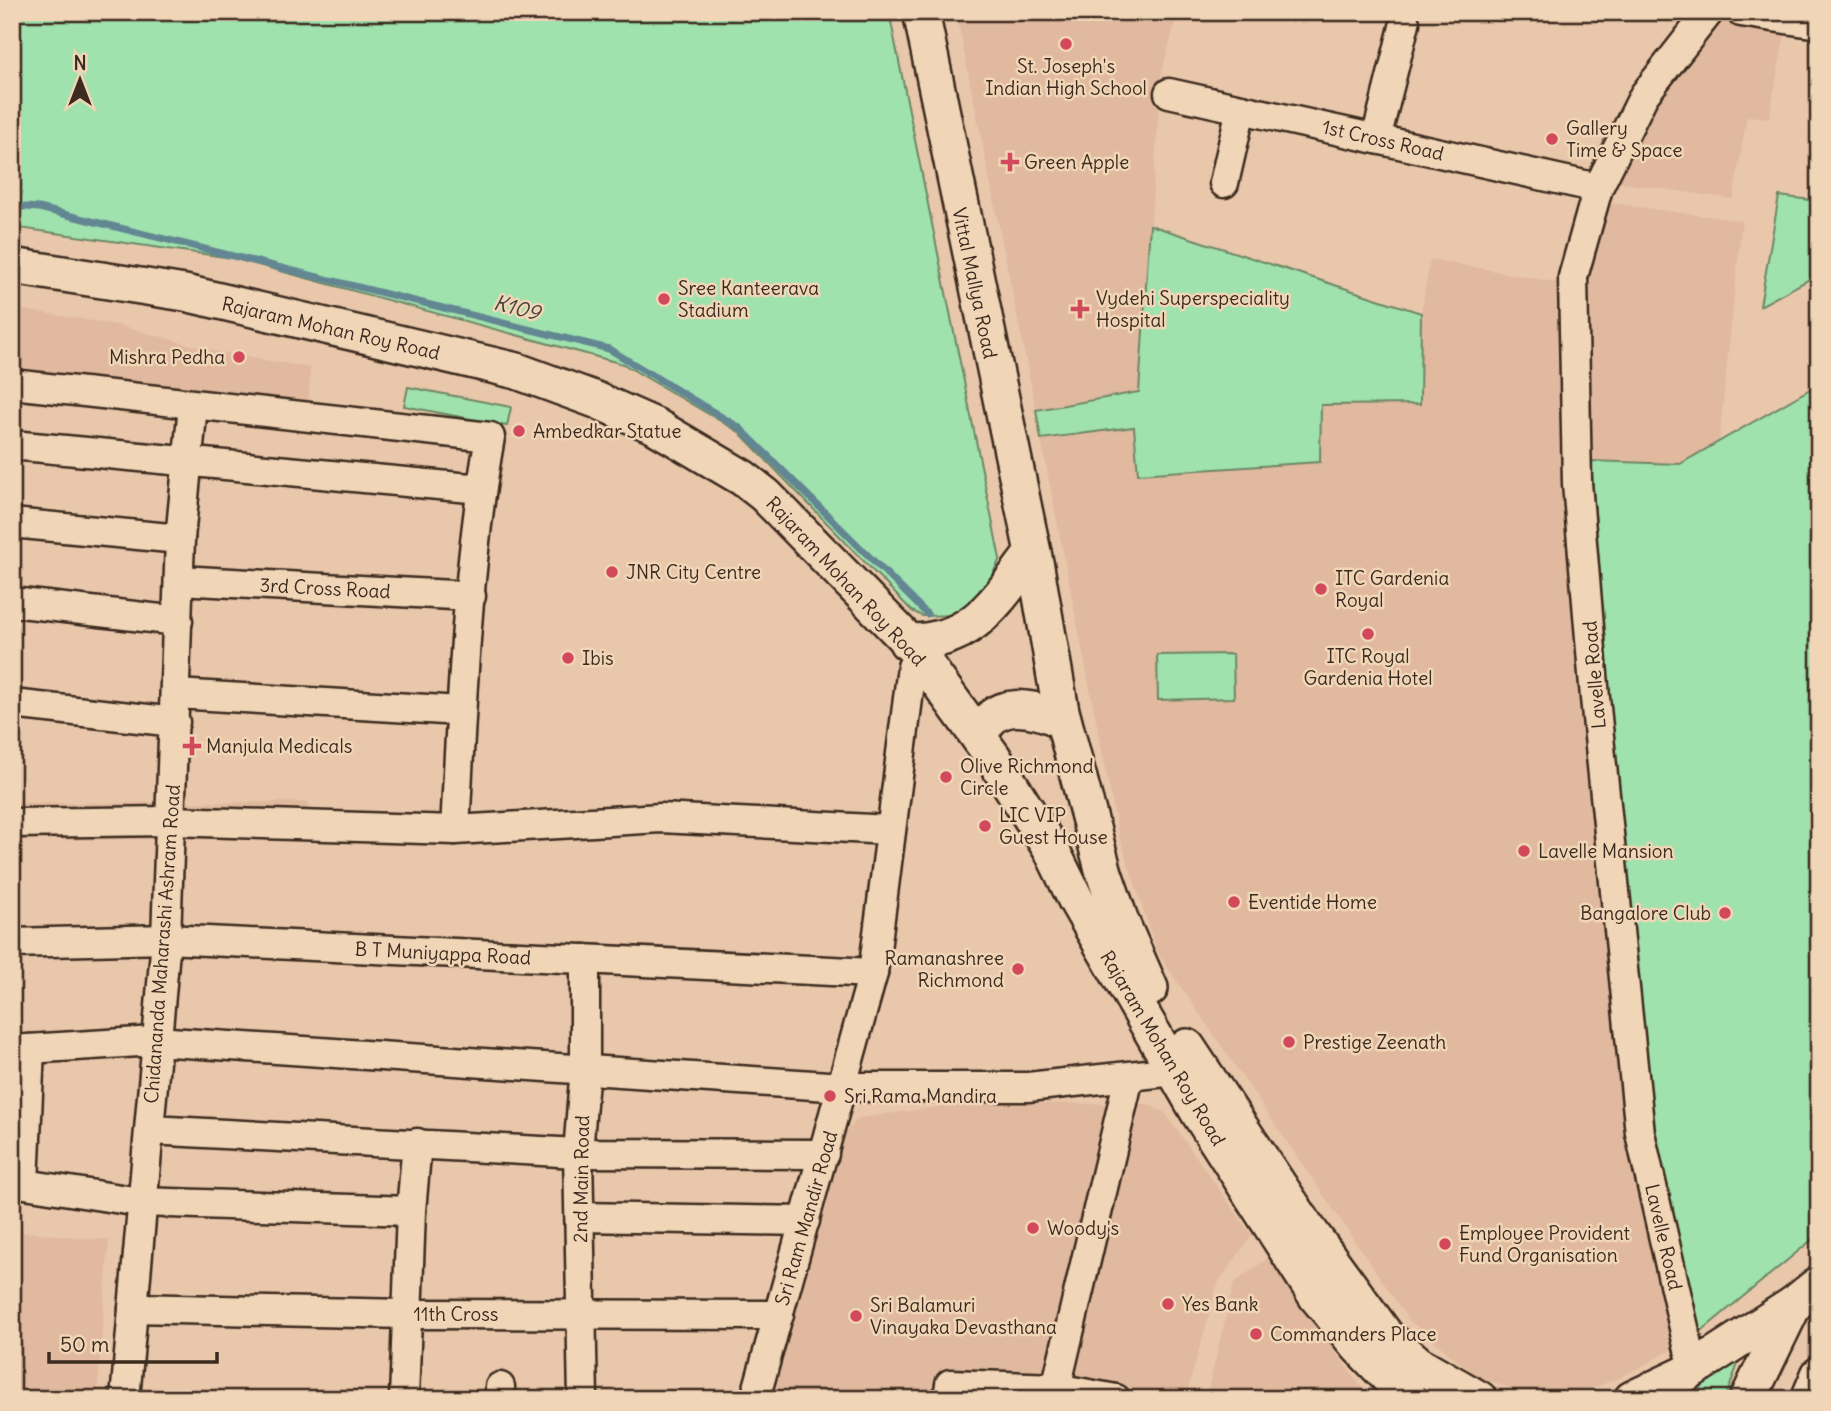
<svg xmlns="http://www.w3.org/2000/svg" width="1831" height="1411" font-family="Delius,sans-serif">
	<style>
		.built { fill: #e0b99e }
		.green { fill: #9fe2ad; stroke: #6d8666; stroke-width: 2 }
		.lines { fill: none; stroke-linecap: round; stroke-linejoin: round }
		.stream { stroke: #648693; stroke-width: 7 }
		.minor-casing { stroke: #3b2a1e; stroke-width: 33 }
		.major-casing { stroke: #3b2a1e; stroke-width: 40 }
		.minor { stroke: #f0d5b7; stroke-width: 28 }
		.major { stroke: #f0d5b7; stroke-width: 35 }
		.poi-dot { fill: #d1495b; stroke: #f0d5b7; stroke-width: 2.5 }
		.labels { text-anchor: middle; stroke-width: 5; stroke-linejoin: round; paint-order: stroke }
		.poi-label { font-size: 19px; fill: #3b2a1e; stroke: #f0d5b7; text-anchor: start }
		.street-label { font-size: 19px; fill: #3b2a1e; stroke: #f0d5b7 }
		.water-label { font-size: 21px; font-style: italic; fill: #45413b; stroke: #f0d5b7 }
	</style>
	<rect width="100%" height="100%" fill="#e9c7ab"/>
	<filter id="ink" filterUnits="userSpaceOnUse"><feTurbulence type="fractalNoise" baseFrequency=".0143" numOctaves="2"/><feDisplacementMap in="SourceGraphic" scale="14" xChannelSelector="R" yChannelSelector="G"/><feConvolveMatrix kernelMatrix="1 2 1 2 8 2 1 2 1" color-interpolation-filters="sRGB"/></filter>
	<g filter="url(#ink)">
		<g class="built">
			<polygon points="956,12 1178,12 1161,76 1139,392 1036,410"/>
			<polygon points="1718,22 1785,33 1769,118 1747,116 1733,199 1617,182 1657,100"/>
			<polygon points="1609,203 1742,221 1719,441 1680,464 1591,461 1587,278"/>
			<polygon points="1430,259 1559,283 1563,483 1626,1137 1674,1349 1617,1379 1575,1394 1518,1392 1475,1375 1409,1320 1157,952 1118,832 1041,439 1134,427 1139,474 1320,462 1320,405 1421,314"/>
			<polygon points="12,308 117,325 214,351 310,368 308,412 12,374"/>
			<polygon points="308,802 308,839 12,840 12,803"/>
			<polygon points="966,1103 1146,1104 1164,1112 1252,1235 1218,1283 1185,1399 773,1399 773,1384 846,1132 859,1118"/>
			<polygon points="12,1231 109,1240 97,1399 12,1399"/>
			<polygon points="1268,1258 1364,1391 1372,1399 1206,1399 1234,1283"/>
		</g>
		<g class="green">
			<polygon points="12,12 889,12 1000,559 989,581 961,615 922,616 912,611 739,432 623,364 232,258 12,227"/>
			<polygon points="1779,196 1819,201 1819,274 1760,306"/>
			<polygon points="1150,225 1421,313 1420,404 1321,405 1320,462 1138,474 1134,427 1041,439 1036,410 1139,392"/>
			<polygon points="1819,384 1819,1234 1699,1333 1654,1131 1609,696 1591,461 1680,464"/>
			<polygon points="408,387 511,407 507,426 404,406"/>
			<polygon points="1233,654 1234,698 1158,700 1157,655"/>
			<polygon points="1739,1361 1725,1399 1699,1399 1694,1384"/>
		</g>
		<g class="lines">
			<polyline class="stream" points="12,206 39,208 609,349 740,428 927,614"/>
			<g class="minor-casing">
				<g id="minor">
					<polyline points="1741,12 1819,24"/>
					<polyline points="1169,93 1598,188"/>
					<polyline points="1376,139 1405,23"/>
					<polyline points="1224,183 1241,109"/>
					<path d="M12,384L490,437C467,566 462,699 455,830"/>
					<polyline points="12,445 481,489"/>
					<polyline points="12,523 180,539"/>
					<polyline points="179,580 471,596"/>
					<polyline points="12,602 178,621"/>
					<polyline points="176,694 461,711"/>
					<polyline points="12,704 175,722"/>
					<polyline points="12,823 171,821 455,830 661,818 890,830"/>
					<polyline points="12,943 166,939 873,973"/>
					<polyline points="12,1050 155,1041 843,1087 1028,1087 1175,1071"/>
					<polyline points="150,1130 578,1153 824,1154"/>
					<polyline points="12,1182 140,1202 411,1211"/>
					<polyline points="24,1183 30,1049"/>
					<polyline points="580,1217 805,1221"/>
					<polyline points="133,1308 406,1314 779,1315"/>
					<polyline points="1696,1367 1689,1350 1640,1133 1595,698 1577,483 1573,277 1598,188 1644,95 1709,12"/>
					<polyline points="125,1399 166,939 180,539 193,405"/>
					<polyline points="404,1399 411,1211 417,1143"/>
					<polyline points="500,1399 500,1387"/>
					<polyline points="583,1399 578,1153 585,1067 585,959"/>
					<polyline points="755,1399 873,973 912,667 922,659"/>
					<polyline points="948,1399 950,1384 1056,1388"/>
					<polyline points="1116,1399 1056,1388 1129,1077"/>
				</g>
			</g>
			<g class="major-casing">
				<g id="major">
					<polyline points="921,12 1036,567 1061,711 1104,873 1121,922 1150,988"/>
					<polyline points="12,266 185,293 517,371 596,400 655,426 743,478 765,495 911,644 993,757 1052,851 1076,900 1199,1113 1317,1297 1359,1347 1410,1399"/>
					<path d="M907,642C974,643 996,601 1033,553"/>
					<path d="M980,739C990,696 1035,707 1063,721"/>
					<polyline points="1187,1047 1305,1225 1386,1336 1418,1364 1479,1399"/>
					<polyline points="1632,1399 1685,1374 1794,1304"/>
					<polyline points="1748,1399 1794,1304 1819,1284"/>
					<polyline points="1809,1399 1819,1375"/>
				</g>
			</g>
			<use href="#minor" class="minor"/>
			<use href="#major" class="major"/>
		</g>
	</g>
	<g class="poi-dot">
		<circle cx="1066" cy="44" r="7"/>
		<circle cx="1552" cy="139" r="7"/>
		<path d="M1006.5 151.5h7v7h7v7h-7v7h-7v-7h-7v-7h7z"/>
		<circle cx="664" cy="299" r="7"/>
		<path d="M1076.5 298.5h7v7h7v7h-7v7h-7v-7h-7v-7h7z"/>
		<circle cx="239" cy="357" r="7"/>
		<circle cx="519" cy="431" r="7"/>
		<circle cx="612" cy="572" r="7"/>
		<circle cx="1321" cy="589" r="7"/>
		<circle cx="1368" cy="634" r="7"/>
		<circle cx="568" cy="658" r="7"/>
		<path d="M188.5 735.5h7v7h7v7h-7v7h-7v-7h-7v-7h7z"/>
		<circle cx="946" cy="777" r="7"/>
		<circle cx="985" cy="826" r="7"/>
		<circle cx="1524" cy="851" r="7"/>
		<circle cx="1234" cy="902" r="7"/>
		<circle cx="1725" cy="913" r="7"/>
		<circle cx="1018" cy="969" r="7"/>
		<circle cx="1289" cy="1042" r="7"/>
		<circle cx="830" cy="1096" r="7"/>
		<circle cx="1033" cy="1228" r="7"/>
		<circle cx="1445" cy="1244" r="7"/>
		<circle cx="1168" cy="1304" r="7"/>
		<circle cx="856" cy="1316" r="7"/>
		<circle cx="1256" cy="1334" r="7"/>
	</g>
	<g class="labels">
		<g class="poi-label">
			<text x="1066" y="73" text-anchor="middle">St. Joseph's<tspan x="1066" dy="22">Indian High School</tspan></text>
			<text x="1566" y="135">Gallery<tspan x="1566" dy="22">Time &amp; Space</tspan></text>
			<text x="1024" y="169">Green Apple</text>
			<text x="678" y="295">Sree Kanteerava<tspan x="678" dy="22">Stadium</tspan></text>
			<text x="1096" y="305">Vydehi Superspeciality<tspan x="1096" dy="22">Hospital</tspan></text>
			<text x="225" y="364" text-anchor="end">Mishra Pedha</text>
			<text x="533" y="438">Ambedkar Statue</text>
			<text x="626" y="579">JNR City Centre</text>
			<text x="1335" y="585">ITC Gardenia<tspan x="1335" dy="22">Royal</tspan></text>
			<text x="1368" y="663" text-anchor="middle">ITC Royal<tspan x="1368" dy="22">Gardenia Hotel</tspan></text>
			<text x="582" y="665">Ibis</text>
			<text x="206" y="753">Manjula Medicals</text>
			<text x="960" y="773">Olive Richmond<tspan x="960" dy="22">Circle</tspan></text>
			<text x="999" y="822">LIC VIP<tspan x="999" dy="22">Guest House</tspan></text>
			<text x="1538" y="858">Lavelle Mansion</text>
			<text x="1248" y="909">Eventide Home</text>
			<text x="1711" y="920" text-anchor="end">Bangalore Club</text>
			<text x="1004" y="965" text-anchor="end">Ramanashree<tspan x="1004" dy="22">Richmond</tspan></text>
			<text x="1303" y="1049">Prestige Zeenath</text>
			<text x="844" y="1103">Sri Rama Mandira</text>
			<text x="1047" y="1235">Woody's</text>
			<text x="1459" y="1240">Employee Provident<tspan x="1459" dy="22">Fund Organisation</tspan></text>
			<text x="1182" y="1311">Yes Bank</text>
			<text x="870" y="1312">Sri Balamuri<tspan x="870" dy="22">Vinayaka Devasthana</tspan></text>
			<text x="1270" y="1341">Commanders Place</text>
		</g>
		<g class="street-label">
			<text transform="translate(1383 140) rotate(13)" y="7">1st Cross Road</text>
			<text transform="translate(975 283) rotate(78)" y="7">Vittal Mallya Road</text>
			<text transform="translate(331 328) rotate(13)" y="7">Rajaram Mohan Roy Road</text>
			<text transform="translate(846 581) rotate(47)" y="7">Rajaram Mohan Roy Road</text>
			<text transform="translate(325 588) rotate(3)" y="7">3rd Cross Road</text>
			<text transform="translate(1594 675) rotate(-95)" y="7">Lavelle Road</text>
			<text transform="translate(162 944) rotate(-86)" y="7">Chidananda Maharashi Ashram Road</text>
			<text transform="translate(443 953) rotate(3)" y="7">B T Muniyappa Road</text>
			<text transform="translate(1163 1048) rotate(59)" y="7">Rajaram Mohan Roy Road</text>
			<text transform="translate(581 1179) rotate(-89)" y="7">2nd Main Road</text>
			<text transform="translate(806 1218) rotate(-74)" y="7">Sri Ram Mandir Road</text>
			<text transform="translate(1664 1237) rotate(77)" y="7">Lavelle Road</text>
			<text x="456" y="1321">11th Cross</text>
		</g>
		<g class="water-label">
			<text transform="translate(517 308) rotate(14)" y="7">K109</text>
		</g>
	</g>
	<rect width="1831" height="1411" fill="none" stroke="#f0d5b7" stroke-width="42"/>
	<rect x="21" y="21" width="1789" height="1369" fill="none" stroke="#3b2a1e" stroke-width="2.5" filter="url(#ink)"/>
	<g transform="translate(80 80)" stroke="#f0d5b7" stroke-width="5" paint-order="stroke">
	<path d="M0-5L12 26L0 18L-12 26Z" fill="#3b2a1e"/>
	<text y="-10" font-size="19" font-weight="bold" text-anchor="middle" fill="#3b2a1e">N</text>
	</g>
	<path d="M49 1352v10h168v-10" fill="none" stroke="#3b2a1e" stroke-width="3.5"/>
	<text x="60" y="1352" font-size="21" fill="#3b2a1e" stroke="#f0d5b7" stroke-width="5" paint-order="stroke">50 m</text>
</svg>
